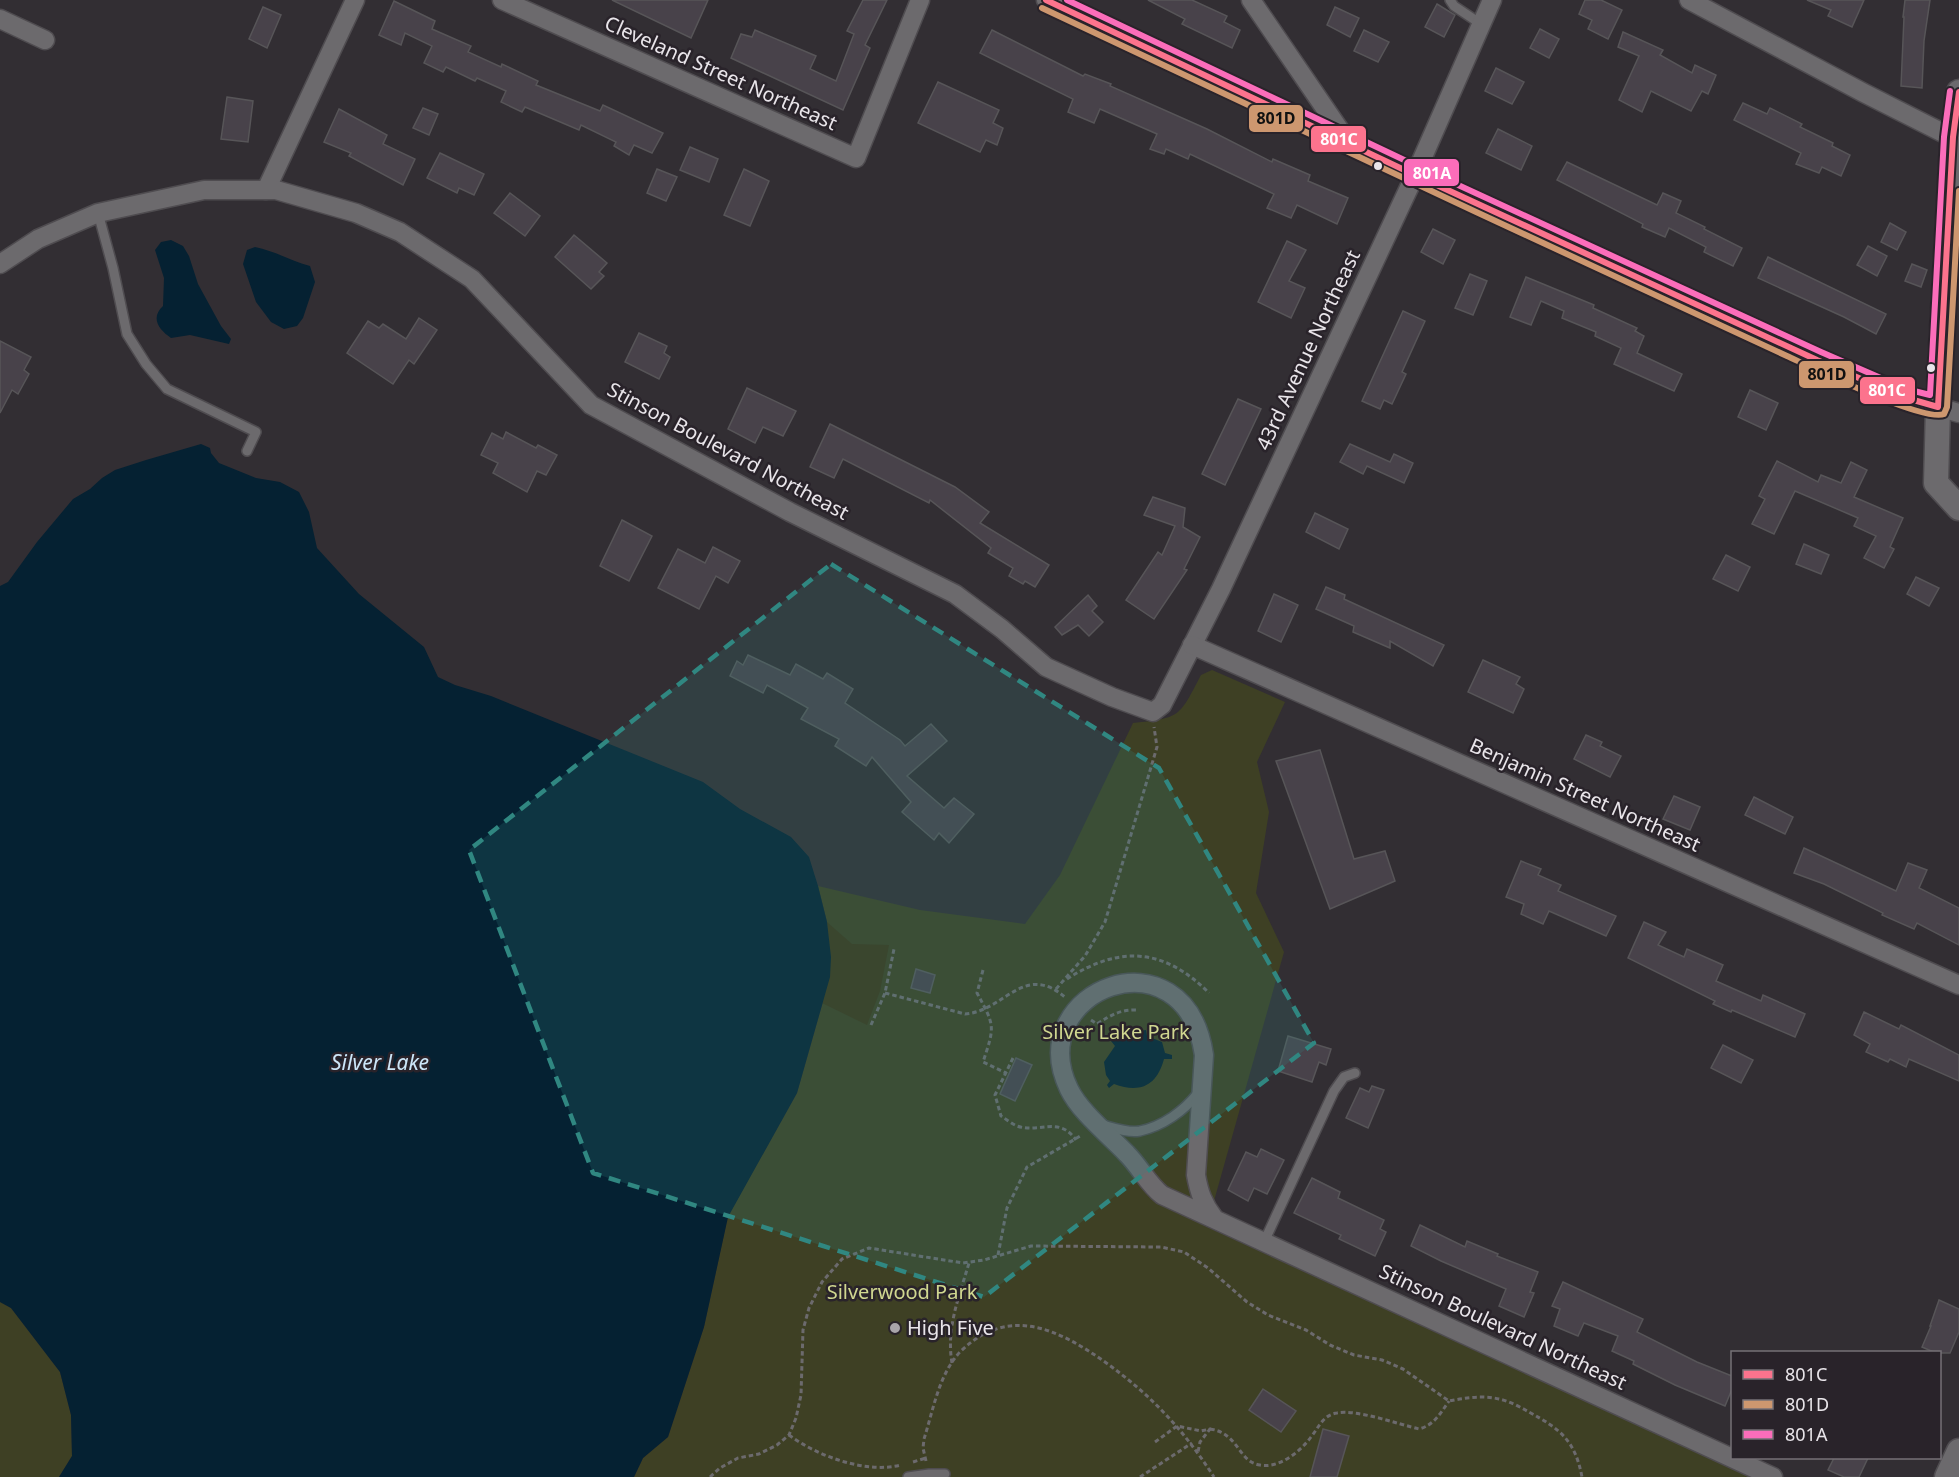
<svg xmlns="http://www.w3.org/2000/svg" width="1959" height="1477" font-family="'Noto Sans',sans-serif">
	<style>
		.green { fill: #3e4024 }
		.sand { fill: #3d361a }
		.water { fill: #052132 }
		.building { fill: #48424a; stroke: #575558; stroke-width: 1.5 }
		.lines { fill: none; stroke-linecap: round; stroke-linejoin: round }
		.service-casing { stroke: #4f4c50; stroke-width: 12 }
		.minor-casing { stroke: #4f4c50; stroke-width: 21 }
		.tertiary-casing { stroke: #4f4c50; stroke-width: 27 }
		.path { stroke: #6c6a6d; stroke-width: 3; stroke-dasharray: 4.5 3; stroke-linecap: butt }
		.service { stroke: #6c6a6d; stroke-width: 9 }
		.minor { stroke: #6c6a6d; stroke-width: 18 }
		.tertiary { stroke: #6c6a6d; stroke-width: 24 }
		.bus-1-casing { stroke: #29232a; stroke-width: 10 }
		.bus-2-casing { stroke: #29232a; stroke-width: 10 }
		.bus-3-casing { stroke: #29232a; stroke-width: 10 }
		.bus-1 { stroke: #fc738d; stroke-width: 6 }
		.bus-2 { stroke: #cd976f; stroke-width: 6 }
		.bus-3 { stroke: #fb6dba; stroke-width: 6 }
		.marked { fill: #308781; fill-opacity: 0.2; stroke: #308781; stroke-width: 4.5; stroke-dasharray: 12 8; stroke-linejoin: round }
		.bus-dot { fill: #e9e5ea; stroke: #29232a; stroke-width: 2 }
		.poi-dot { fill: #a9a5aa; stroke: #29232a; stroke-width: 2 }
		.labels { text-anchor: middle; stroke-width: 5; stroke-linejoin: round; paint-order: stroke }
		.street-label { font-size: 20px; fill: #e9e5ea; stroke: #29232a }
		.park-label { font-size: 20px; fill: #d0d790; stroke: #29232a }
		.poi-label { font-size: 20px; fill: #e9e5ea; stroke: #29232a; text-anchor: start }
		.water-label { font-size: 21px; font-style: italic; fill: #cce6f8; stroke: #29232a }
		.line-badge { stroke: #29232a; stroke-width: 2 }
		.badge-label { font-size: 16px; text-anchor: middle; font-weight: bold; fill: #fff }
		.pale-badge-label { font-size: 16px; text-anchor: middle; font-weight: bold; fill: #111 }
	</style>
	<rect width="100%" height="100%" fill="#322e33"/>
	<g class="green">
		<path d="M1212,670L1285,702L1257,762L1269,812L1256,893L1284,952L1214,1201L1205,1226L1751,1477H634L643,1458L668,1437L704,1327L728,1216L797,1093L830,977L827,922L818,886L920,910L1025,924L1060,875L1133,723C1181,718 1179,717 1201,675Z"/>
		<polygon points="0,1302 11,1308 60,1372 71,1415 72,1456 59,1477 0,1477"/>
	</g>
	<path class="sand" d="M827,922L852,944L889,945L880,991L867,1025L822,1003C832,969 831,956 827,922Z"/>
	<g class="water">
		<path d="M171,240L183,246L189,256L198,284L221,326L231,339L229,344L190,335L171,338C159,330 150,318 163,306L164,278L155,250L161,242Z"/>
		<path d="M255,247C275,251 291,261 310,266L315,282L303,318L297,326L284,329L271,322L256,302L243,264L247,250Z"/>
		<polygon points="201,444 210,448 211,453 219,463 256,478 280,482 299,492 309,512 317,548 359,594 424,647 438,677 455,685 491,696 703,782 740,809 791,837 809,857 818,886 827,922 831,957 830,977 797,1093 728,1217 704,1327 668,1437 643,1458 634,1477 59,1477 72,1456 71,1415 60,1372 11,1308 0,1302 0,586 8,582 37,542 73,499 90,489 102,478 115,470 146,460"/>
		<path d="M1146,1030L1147,1036L1162,1042L1165,1053L1172,1055V1059H1164C1157,1085 1141,1094 1114,1084L1109,1088L1107,1085L1110,1081L1106,1075L1104,1062L1115,1046L1111,1041L1113,1037L1121,1041L1139,1035V1031Z"/>
	</g>
	<g class="building">
		<polygon points="612,0 708,0 691,38"/>
		<polygon points="863,0 887,0 865,45 870,48 843,110 731,58 741,34 752,37 755,30 816,56 810,69 836,81 854,34 847,31"/>
		<polygon points="1148,0 1192,0 1227,16 1224,22 1240,30 1232,48 1182,24 1185,19"/>
		<polygon points="1585,0 1601,0 1622,10 1608,39 1588,29 1592,20 1579,14"/>
		<polygon points="1807,0 1864,0 1852,27 1828,16 1831,10"/>
		<polygon points="1905,0 1930,0 1924,41 1922,88 1901,86 1904,17 1903,17"/>
		<polygon points="394,1 435,21 432,29 471,46 468,52 501,67 502,64 538,81 536,85 600,111 603,105 663,133 652,153 634,145 629,155 614,146 616,142 581,125 579,130 525,107 522,112 501,102 506,91 477,78 475,81 446,67 443,72 424,63 432,46 405,33 401,45 379,35"/>
		<polygon points="1437,4 1455,15 1444,37 1425,27"/>
		<polygon points="263,7 281,15 267,48 249,39"/>
		<polygon points="1335,7 1359,18 1350,37 1327,25"/>
		<polygon points="1540,29 1559,39 1549,58 1530,48"/>
		<polygon points="992,30 1083,76 1085,74 1111,84 1110,86 1207,129 1272,162 1273,159 1310,175 1308,181 1348,198 1337,224 1297,205 1291,218 1267,208 1274,194 1190,154 1188,159 1166,149 1164,154 1150,149 1157,134 1100,109 1094,123 1068,112 1073,99 980,53"/>
		<polygon points="1364,30 1389,42 1378,62 1354,51"/>
		<polygon points="1623,32 1663,50 1660,55 1692,73 1695,65 1716,75 1708,94 1702,91 1691,111 1651,91 1642,112 1619,100 1639,56 1618,47"/>
		<polygon points="1496,68 1524,82 1512,104 1485,91"/>
		<polygon points="938,82 999,110 993,123 1003,128 997,145 986,140 980,152 918,123"/>
		<polygon points="227,97 253,101 248,142 221,139"/>
		<polygon points="1743,103 1767,114 1770,108 1802,124 1800,127 1833,143 1832,146 1850,155 1841,176 1822,167 1819,173 1796,164 1801,153 1734,120"/>
		<polygon points="423,108 438,114 429,135 413,128"/>
		<polygon points="339,109 387,135 383,144 415,159 403,185 349,156 351,153 324,142"/>
		<polygon points="1498,129 1532,146 1521,170 1486,153"/>
		<polygon points="690,147 718,159 709,182 680,170"/>
		<polygon points="440,153 484,174 474,195 459,188 457,193 427,178"/>
		<polygon points="1567,162 1657,205 1663,193 1681,201 1676,213 1705,227 1704,229 1742,248 1733,266 1704,252 1706,247 1669,228 1665,237 1642,227 1643,224 1557,180"/>
		<polygon points="657,169 677,177 666,201 647,193"/>
		<polygon points="744,169 769,181 750,226 724,215"/>
		<polygon points="510,193 540,216 525,236 494,213"/>
		<polygon points="1890,223 1906,232 1897,250 1881,242"/>
		<polygon points="1433,229 1455,240 1443,264 1421,252"/>
		<polygon points="574,235 607,263 599,272 604,276 591,289 555,257"/>
		<polygon points="1287,241 1306,250 1289,281 1305,288 1291,318 1258,302"/>
		<polygon points="1868,246 1887,256 1877,276 1857,265"/>
		<polygon points="1768,257 1886,314 1876,334 1844,317 1758,278"/>
		<polygon points="1912,264 1927,270 1921,287 1905,281"/>
		<polygon points="1470,274 1487,281 1473,315 1455,308"/>
		<polygon points="1526,277 1594,305 1593,308 1637,328 1635,331 1644,336 1637,353 1682,374 1674,391 1614,364 1621,348 1595,336 1596,332 1562,318 1564,311 1541,301 1531,325 1510,317"/>
		<polygon points="1403,311 1425,321 1402,372 1406,374 1392,404 1384,400 1380,409 1362,401"/>
		<polygon points="419,318 437,330 414,364 409,360 393,384 347,353 368,321 379,328 383,324 406,339"/>
		<polygon points="639,333 667,346 664,353 670,357 659,379 625,362"/>
		<polygon points="0,341 31,357 24,370 29,374 18,394 12,390 0,413"/>
		<polygon points="747,388 796,411 783,436 763,427 755,443 728,429"/>
		<polygon points="1750,390 1778,403 1766,430 1738,417"/>
		<polygon points="1238,399 1261,409 1225,485 1202,474"/>
		<polygon points="830,424 955,487 989,512 980,523 1049,565 1035,587 1025,581 1023,584 1009,576 1013,568 988,553 991,548 930,500 929,503 843,459 834,478 810,467"/>
		<polygon points="506,432 536,448 538,445 557,455 546,475 537,471 527,492 493,473 498,463 481,455 492,433 503,439"/>
		<polygon points="1350,444 1390,462 1394,454 1413,463 1404,483 1367,466 1363,474 1340,462"/>
		<polygon points="1777,461 1818,482 1821,475 1841,483 1851,462 1867,470 1854,497 1903,518 1890,547 1894,549 1884,568 1864,558 1876,536 1854,526 1858,518 1795,491 1774,534 1752,524 1765,499 1759,496"/>
		<polygon points="1153,497 1185,508 1183,527 1200,537 1184,569 1187,570 1154,619 1126,600 1158,552 1162,555 1175,526 1144,515"/>
		<polygon points="1315,513 1348,529 1339,549 1306,532"/>
		<polygon points="622,520 652,536 629,581 600,566"/>
		<polygon points="1804,544 1829,555 1821,574 1796,564"/>
		<polygon points="713,547 740,561 728,583 716,576 699,609 658,588 678,549 705,563"/>
		<polygon points="1726,555 1750,567 1738,591 1713,579"/>
		<polygon points="1916,577 1939,588 1929,606 1907,594"/>
		<polygon points="1326,587 1345,595 1344,599 1444,645 1433,666 1390,641 1390,648 1353,632 1354,626 1316,609"/>
		<polygon points="1274,594 1298,605 1281,642 1258,631"/>
		<polygon points="1088,595 1097,606 1092,611 1103,622 1089,636 1078,625 1062,635 1055,627"/>
		<polygon points="748,655 790,675 796,664 823,679 827,673 853,689 845,703 900,740 905,746 931,724 947,741 907,776 944,808 954,798 974,814 949,843 939,833 934,840 902,812 911,802 872,757 866,766 835,746 839,739 801,719 808,708 767,685 763,693 730,676 737,661 743,665"/>
		<polygon points="1483,660 1520,677 1516,684 1524,689 1513,713 1468,692"/>
		<polygon points="1586,735 1602,742 1600,746 1621,756 1610,777 1574,759"/>
		<polygon points="1320,750 1354,859 1385,851 1395,881 1330,909 1276,761"/>
		<polygon points="1674,796 1700,807 1690,830 1663,819"/>
		<polygon points="1754,797 1793,817 1785,834 1745,815"/>
		<polygon points="1804,848 1896,891 1908,863 1927,870 1919,888 1959,908 1959,945 1917,923 1914,929 1882,915 1883,913 1824,884 1794,873"/>
		<polygon points="1521,861 1541,869 1538,875 1561,885 1558,891 1616,916 1606,936 1549,911 1543,924 1521,914 1524,904 1506,897"/>
		<polygon points="1644,922 1666,932 1658,945 1684,957 1687,949 1723,965 1716,981 1761,1001 1763,995 1805,1014 1795,1037 1732,1010 1731,1012 1713,1004 1715,1001 1628,958"/>
		<polygon points="916,969 935,975 930,993 911,988"/>
		<polygon points="1864,1012 1899,1029 1901,1025 1959,1055 1959,1081 1909,1059 1906,1067 1890,1059 1888,1062 1866,1052 1870,1044 1854,1035"/>
		<polygon points="1288,1036 1331,1049 1326,1065 1319,1062 1312,1082 1278,1071"/>
		<polygon points="1723,1045 1753,1060 1741,1083 1711,1068"/>
		<polygon points="1016,1058 1032,1065 1015,1101 1000,1094"/>
		<polygon points="1372,1086 1384,1090 1368,1128 1346,1118 1360,1088 1369,1092"/>
		<polygon points="1261,1149 1284,1160 1267,1194 1254,1188 1248,1201 1228,1190 1246,1152 1257,1157"/>
		<polygon points="1312,1178 1340,1192 1338,1198 1384,1220 1380,1229 1386,1232 1375,1256 1339,1239 1341,1235 1294,1213"/>
		<polygon points="1420,1225 1465,1247 1467,1241 1498,1254 1497,1256 1538,1272 1530,1292 1534,1293 1524,1317 1499,1306 1506,1289 1441,1261 1411,1246"/>
		<polygon points="1563,1282 1643,1319 1637,1332 1697,1362 1732,1376 1732,1389 1725,1406 1675,1385 1633,1364 1634,1361 1612,1351 1618,1336 1584,1323 1578,1336 1554,1326 1560,1309 1552,1306"/>
		<polygon points="1939,1300 1959,1309 1959,1332 1950,1353 1936,1353 1922,1347 1931,1326 1930,1326"/>
		<polygon points="1263,1389 1296,1411 1281,1432 1249,1410"/>
		<polygon points="1323,1429 1349,1436 1337,1477 1310,1477"/>
		<polygon points="1834,1458 1868,1458 1859,1477 1844,1477 1828,1470"/>
	</g>
	<g class="lines">
		<g class="service-casing">
			<g id="service">
				<polyline points="1450,0 1454,6 1481,24"/>
				<polyline points="98,213 113,268 127,334 146,364 167,389 256,432 247,451"/>
				<path d="M1103,1125C1114,1128 1128,1133 1140,1131C1163,1126 1184,1111 1198,1093"/>
				<polyline points="1264,1242 1334,1091 1344,1077 1355,1073"/>
				<polyline points="908,1477 929,1474 945,1474"/>
			</g>
		</g>
		<g class="minor-casing">
			<g id="minor">
				<polyline points="502,0 856,158 920,0"/>
				<polyline points="1046,0 1415,175 1817,360 1903,397 1959,413"/>
				<polyline points="1251,0 1348,142"/>
				<polyline points="1689,0 1864,93 1959,141"/>
				<polyline points="0,19 45,40"/>
				<polyline points="266,190 355,0"/>
				<polyline points="0,264 38,239 98,213 204,190 276,190 356,213 400,232 472,279 591,405 790,512 955,594 1002,629 1046,667 1112,697 1153,712 1162,705 1221,589 1415,175 1492,0"/>
				<polyline points="1192,645 1959,985"/>
				<path d="M1214,1218C1203,1204 1199,1192 1196,1175L1204,1055C1185,927 1021,989 1069,1089C1080,1112 1109,1135 1127,1154C1140,1167 1148,1184 1162,1195L1773,1477"/>
			</g>
		</g>
		<g class="tertiary-casing">
			<g id="tertiary">
				<polyline points="1959,92 1953,137 1938,407 1936,483 1959,508"/>
				<polyline points="1947,1477 1959,1451"/>
			</g>
		</g>
		<g class="path">
			<path d="M983,970L977,993C995,1026 995,1026 983,1062L1006,1073"/>
			<path d="M1067,979C1120,945 1164,948 1209,993"/>
			<polyline points="1056,989 1085,956 1105,922 1157,747 1154,727"/>
			<path d="M885,993L965,1014C1005,1011 1024,961 1066,998"/>
			<path d="M1091,1020L1097,1024C1111,1015 1121,1009 1138,1010"/>
			<polyline points="871,1025 885,993 894,949"/>
			<path d="M1013,1058L995,1095L1001,1116C1006,1119 1012,1124 1017,1126C1040,1134 1058,1115 1076,1140"/>
			<polyline points="998,1255 1007,1208 1027,1167 1082,1135"/>
			<path d="M952,1363C946,1328 959,1297 969,1263"/>
			<path d="M1210,1429C1239,1433 1238,1462 1260,1465C1279,1469 1301,1451 1311,1437C1319,1427 1323,1415 1337,1413C1356,1409 1398,1424 1419,1429C1434,1425 1440,1414 1449,1401"/>
			<path d="M789,1435C817,1456 866,1474 901,1465"/>
			<polyline points="1155,1442 1177,1426 1201,1431 1210,1429 1200,1442 1198,1452"/>
			<path d="M926,1461L923,1448L924,1439C933,1411 939,1373 961,1351C1009,1305 1058,1329 1105,1362C1151,1395 1183,1429 1214,1477"/>
			<polyline points="913,1462 926,1458"/>
			<path d="M710,1477L720,1468L738,1458L759,1454L777,1445L789,1435L796,1418L801,1395L803,1330L809,1308L822,1282L842,1259L869,1248L963,1263L984,1260L1031,1246L1161,1247L1184,1252L1208,1268L1247,1302L1268,1315L1306,1330L1330,1345L1354,1355L1382,1360L1403,1369L1449,1401C1465,1398 1482,1395 1499,1399C1509,1401 1520,1407 1529,1412C1560,1429 1575,1440 1582,1477"/>
			<polyline points="1140,1477 1192,1443"/>
		</g>
		<use href="#service" class="service"/>
		<use href="#minor" class="minor"/>
		<use href="#tertiary" class="tertiary"/>
		<g class="bus-1-casing">
			<polyline id="bus-1" points="1046,0 1415,175 1817,360 1903,397 1938,407 1953,137 1959,92"/>
		</g>
		<g class="bus-2-casing">
			<path id="bus-2" d="M1042,8C1290,126 1538,241 1787,356C1811,367 1925,423 1944,414L1947,407L1959,191"/>
		</g>
		<g class="bus-3-casing">
			<polyline id="bus-3" points="1067,0 1419,167 1821,352 1906,389 1930,395 1944,137 1950,91"/>
		</g>
		<use href="#bus-1" class="bus-1"/>
		<use href="#bus-2" class="bus-2"/>
		<use href="#bus-3" class="bus-3"/>
	</g>
	<path class="marked" d="M831,564L1159,768L1314,1043L984,1297L593,1173L469,850Z"/>
	<g class="bus-dot">
		<circle cx="1378" cy="166" r="5"/>
		<circle cx="1931" cy="368" r="5"/>
	</g>
	<circle class="poi-dot" cx="895" cy="1328" r="6"/>
	<g class="labels">
		<g class="street-label">
			<text transform="translate(721 73) rotate(24)" y="7">Cleveland Street Northeast</text>
			<text transform="translate(1308 350) rotate(-65)" y="7">43rd Avenue Northeast</text>
			<text transform="translate(728 451) rotate(28)" y="7">Stinson Boulevard Northeast</text>
			<text transform="translate(1585 795) rotate(24)" y="7">Benjamin Street Northeast</text>
			<text transform="translate(1503 1327) rotate(25)" y="7">Stinson Boulevard Northeast</text>
		</g>
		<g class="park-label">
			<text x="1116" y="1039">Silver Lake Park</text>
			<text x="902" y="1299">Silverwood Park</text>
		</g>
		<g class="poi-label">
			<text x="907" y="1335">High Five</text>
		</g>
		<g class="water-label">
			<text x="380" y="1070">Silver Lake</text>
		</g>
	</g>
	<g class="line-badge">
		<rect x="1248" y="104" width="56" height="29" rx="6" fill="#cd976f"/>
		<rect x="1310" y="125" width="57" height="28" rx="6" fill="#fc738d"/>
		<rect x="1403" y="158" width="57" height="29" rx="6" fill="#fb6dba"/>
		<rect x="1798" y="360" width="57" height="29" rx="6" fill="#cd976f"/>
		<rect x="1859" y="376" width="57" height="29" rx="6" fill="#fc738d"/>
	</g>
	<g class="badge-label">
		<text x="1339" y="145">801C</text>
		<text x="1432" y="179">801A</text>
		<text x="1887" y="396">801C</text>
	</g>
	<g class="pale-badge-label">
		<text x="1276" y="124">801D</text>
		<text x="1827" y="380">801D</text>
	</g>
	<rect x="1731" y="1351" width="210" height="108" fill="#29232a" stroke="#767177" stroke-width="1.5"/>
	<rect x="1743" y="1370" width="30" height="9" fill="#fc738d" stroke="#767177" stroke-width="1.5"/>
	<text x="1785" y="1381" font-size="18" fill="#e9e5ea">801C</text>
	<rect x="1743" y="1400" width="30" height="9" fill="#cd976f" stroke="#767177" stroke-width="1.5"/>
	<text x="1785" y="1411" font-size="18" fill="#e9e5ea">801D</text>
	<rect x="1743" y="1430" width="30" height="9" fill="#fb6dba" stroke="#767177" stroke-width="1.5"/>
	<text x="1785" y="1441" font-size="18" fill="#e9e5ea">801A</text>
</svg>
